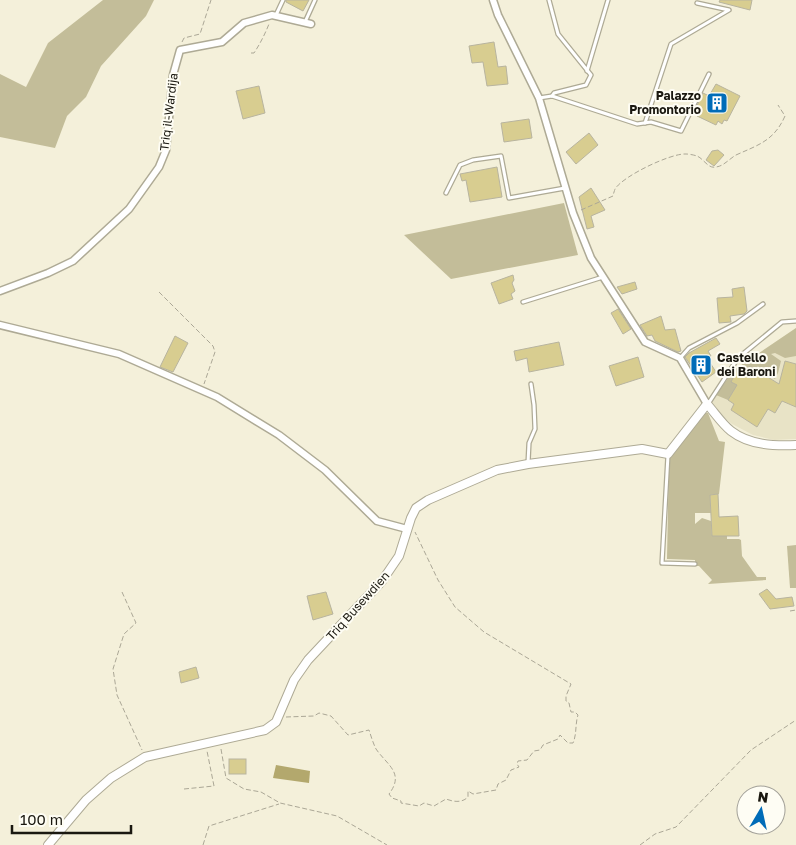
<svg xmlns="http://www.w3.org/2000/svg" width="796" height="845" font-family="'Golos Text',sans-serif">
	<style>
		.built { fill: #e8e3c6 }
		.green { fill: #c3bd99 }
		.water { fill: #b3a86d }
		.building { fill: #d8cd90; stroke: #b8b49f }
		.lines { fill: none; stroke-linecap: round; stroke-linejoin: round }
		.service-casing { stroke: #aeaa95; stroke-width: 5.5 }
		.minor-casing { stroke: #aeaa95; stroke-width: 9 }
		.tertiary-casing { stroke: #aeaa95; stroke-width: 10 }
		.path { stroke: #aba796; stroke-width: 1; stroke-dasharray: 5 2.5; stroke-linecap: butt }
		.service { stroke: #fff; stroke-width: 3 }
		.minor { stroke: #fff; stroke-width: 6 }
		.tertiary { stroke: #fff; stroke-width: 8 }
		.labels { text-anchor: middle; stroke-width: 4; stroke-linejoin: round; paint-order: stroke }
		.poi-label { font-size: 12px; font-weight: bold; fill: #1a1810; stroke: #fefdf4; text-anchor: end }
		.street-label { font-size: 12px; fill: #1a1810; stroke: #fefdf4 }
	</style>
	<rect width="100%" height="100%" fill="#f4f0da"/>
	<polygon class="built" points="796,328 796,439 774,440 753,435 732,424 718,412 712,402 734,370"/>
	<g class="green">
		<polygon points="103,0 154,0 146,16 101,66 86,97 67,116 55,148 0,137 0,74 26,87 48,43"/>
		<polygon points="564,203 578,255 451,279 404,235"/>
		<polygon points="796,328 796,356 785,358 775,353 771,354 781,361 778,373 775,379 761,370 759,372 750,366 728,400 716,395 734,370"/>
		<polygon points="704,413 708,413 719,441 725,442 719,494 710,495 711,513 695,513 695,524 702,518 711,521 712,536 727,536 727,539 739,539 741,540 742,556 757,577 766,577 766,580 708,584 712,580 699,566 695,566 695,560 667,559 669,456"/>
		<polygon points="796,545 796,588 790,588 787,546"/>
	</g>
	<polygon class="water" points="276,765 310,771 309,783 273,778"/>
	<g class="building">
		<polygon points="286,0 309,0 303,11 286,2"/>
		<polygon points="720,0 752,0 750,10 719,2"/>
		<polygon points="494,42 498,67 506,66 508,84 487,86 483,62 472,63 469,46"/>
		<polygon points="716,84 740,96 727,121 724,120 722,124 718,121 716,125 697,116 699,112 695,110 703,93 709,96"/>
		<polygon points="259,86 265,113 243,119 236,91"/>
		<polygon points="529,119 532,138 504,142 501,123"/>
		<polygon points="589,133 598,145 576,164 566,152"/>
		<polygon points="718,150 724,155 714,166 706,160 712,151"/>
		<polygon points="497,167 502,197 470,202 466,180 462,181 460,174"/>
		<polygon points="591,188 605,210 591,216 594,227 587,229 579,197"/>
		<polygon points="513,275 514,280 512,283 515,291 511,294 513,299 499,304 491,283"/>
		<polygon points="635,282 637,289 622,294 617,287"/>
		<polygon points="744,287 747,311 744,314 730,316 731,322 719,323 717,298 733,297 732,289"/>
		<polygon points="618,309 631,329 623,334 611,313"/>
		<polygon points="661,316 665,330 675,329 681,351 678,352 655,341 652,335 647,336 640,325"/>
		<polygon points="175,336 188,343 173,372 160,367"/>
		<polygon points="716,338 720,344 708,351 711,356 707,358 716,372 702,382 685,357 689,353"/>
		<polygon points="559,342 564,365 529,372 527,358 516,361 514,351"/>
		<polygon points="638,357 644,377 616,386 609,366"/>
		<polygon points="785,361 796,364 796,407 782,401 775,413 768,409 757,427 731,410 734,404 728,400 737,385 731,382 737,370 744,374 750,366 779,384"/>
		<polygon points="718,494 719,517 738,516 739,536 712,536 710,495"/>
		<polygon points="767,589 776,599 792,597 794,606 770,609 759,594"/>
		<polygon points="326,592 333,614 313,620 307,596"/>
		<polygon points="196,667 199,678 181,683 179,672"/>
		<rect x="229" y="759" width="17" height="15"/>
	</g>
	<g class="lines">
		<g class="service-casing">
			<g id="service">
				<polyline points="549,0 558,34 591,75 586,85 554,93 552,96"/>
				<polyline points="276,15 283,0"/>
				<polyline points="305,22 315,0"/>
				<polyline points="587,71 608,0"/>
				<polyline points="539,98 552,96 637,124 651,122 681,131 709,74"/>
				<polyline points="645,123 671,44 729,10 697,3"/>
				<polyline points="446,193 460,165 473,160 501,156 509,198 565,188"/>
				<polyline points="523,302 603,277"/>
				<polyline points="681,357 689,348 737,323 763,304"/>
				<polyline points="708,404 738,358 782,322 796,321"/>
				<polyline points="668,455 662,563 695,564"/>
				<polyline points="528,463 529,443 535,429 534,405 531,384"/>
			</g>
		</g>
		<g class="minor-casing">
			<g id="minor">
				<polyline points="493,0 498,15 539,98 573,213 591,258 645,342 680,358 707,404"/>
				<polyline points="0,291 48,273 73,261 129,209 159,167 166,150 173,75 180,50 222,42 244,23 272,15 311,24"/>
				<polyline points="0,325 119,354 217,397 279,435 325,470 377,521 407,529"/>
			</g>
		</g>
		<g class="tertiary-casing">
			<path id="tertiary" d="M48,845L86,800L111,778L145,757L265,730L276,722L294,680L308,660L382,581L399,556L411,518L416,508L428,500L497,470L528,464L642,449L668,454L707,404C715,413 722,424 731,431C749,445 774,446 796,445"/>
		</g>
		<g class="path">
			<polyline points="182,42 184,38 200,34 211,0"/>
			<path d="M251,53H254C260,44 265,34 269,24"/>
			<path d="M581,210L613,196C613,195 615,189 615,189C623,176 671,153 686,154C689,154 694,155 697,156C704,159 708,169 716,167C724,166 729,159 736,155C758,145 774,141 785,116L778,105"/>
			<polyline points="159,292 213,346 215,352 204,384"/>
			<polyline points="122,592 136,623 124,634 113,669 117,695 142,750"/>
			<polyline points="790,611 796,610"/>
			<path d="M286,717L314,716L319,713L331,716L348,735L369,730C371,736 373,743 376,749C387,765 405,773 389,794L392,798L401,801V803L419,806L424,803L434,806L446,799C454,802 462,803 468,797V791L473,794L496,790L498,784L506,780L511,770L519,767L517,764L518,761L527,760L534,751L540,750L543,745L558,739L560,735L568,743H573C577,734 575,724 578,715L575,712H571L569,703L566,701V696L571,684L484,632L455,607L438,580L415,532"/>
			<polyline points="221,749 226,778 244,789 261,792 280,803 337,816 387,845"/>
			<polyline points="184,789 214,786 207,751"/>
			<polyline points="203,845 209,826 279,804"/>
			<polyline points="640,845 655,834 676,827 751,750 796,720"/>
		</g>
		<use href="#service" class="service"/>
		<use href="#minor" class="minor"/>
		<use href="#tertiary" class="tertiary"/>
	</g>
	<defs>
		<g id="building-square" transform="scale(1.125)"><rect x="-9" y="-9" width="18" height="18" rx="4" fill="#006cb8" stroke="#fefdf4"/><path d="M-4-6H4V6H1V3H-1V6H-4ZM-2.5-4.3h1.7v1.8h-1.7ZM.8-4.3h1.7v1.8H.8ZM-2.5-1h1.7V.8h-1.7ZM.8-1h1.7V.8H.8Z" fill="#fff"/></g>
	</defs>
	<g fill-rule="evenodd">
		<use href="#building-square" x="717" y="103"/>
		<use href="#building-square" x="701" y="365"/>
	</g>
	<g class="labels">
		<g class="poi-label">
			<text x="701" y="100">Palazzo<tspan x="701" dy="14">Promontorio</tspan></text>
			<text x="717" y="362" text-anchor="start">Castello<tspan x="717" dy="14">dei Baroni</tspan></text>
		</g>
		<g class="street-label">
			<text transform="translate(169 112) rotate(-83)" y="4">Triq il-Wardija</text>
			<text transform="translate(358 606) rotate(-48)" y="4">Triq Busewdien</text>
		</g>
	</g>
	<g transform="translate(761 810) rotate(9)"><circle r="24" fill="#fefdf4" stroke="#a3a199"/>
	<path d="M0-4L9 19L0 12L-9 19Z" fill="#006cb8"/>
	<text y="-8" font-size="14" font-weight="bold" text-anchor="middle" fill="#1a1810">N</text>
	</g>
	<path d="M12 825v8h119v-8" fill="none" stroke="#1a1810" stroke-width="2.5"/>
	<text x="20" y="825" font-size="15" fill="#1a1810" stroke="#fefdf4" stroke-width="4" paint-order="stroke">100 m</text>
</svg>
